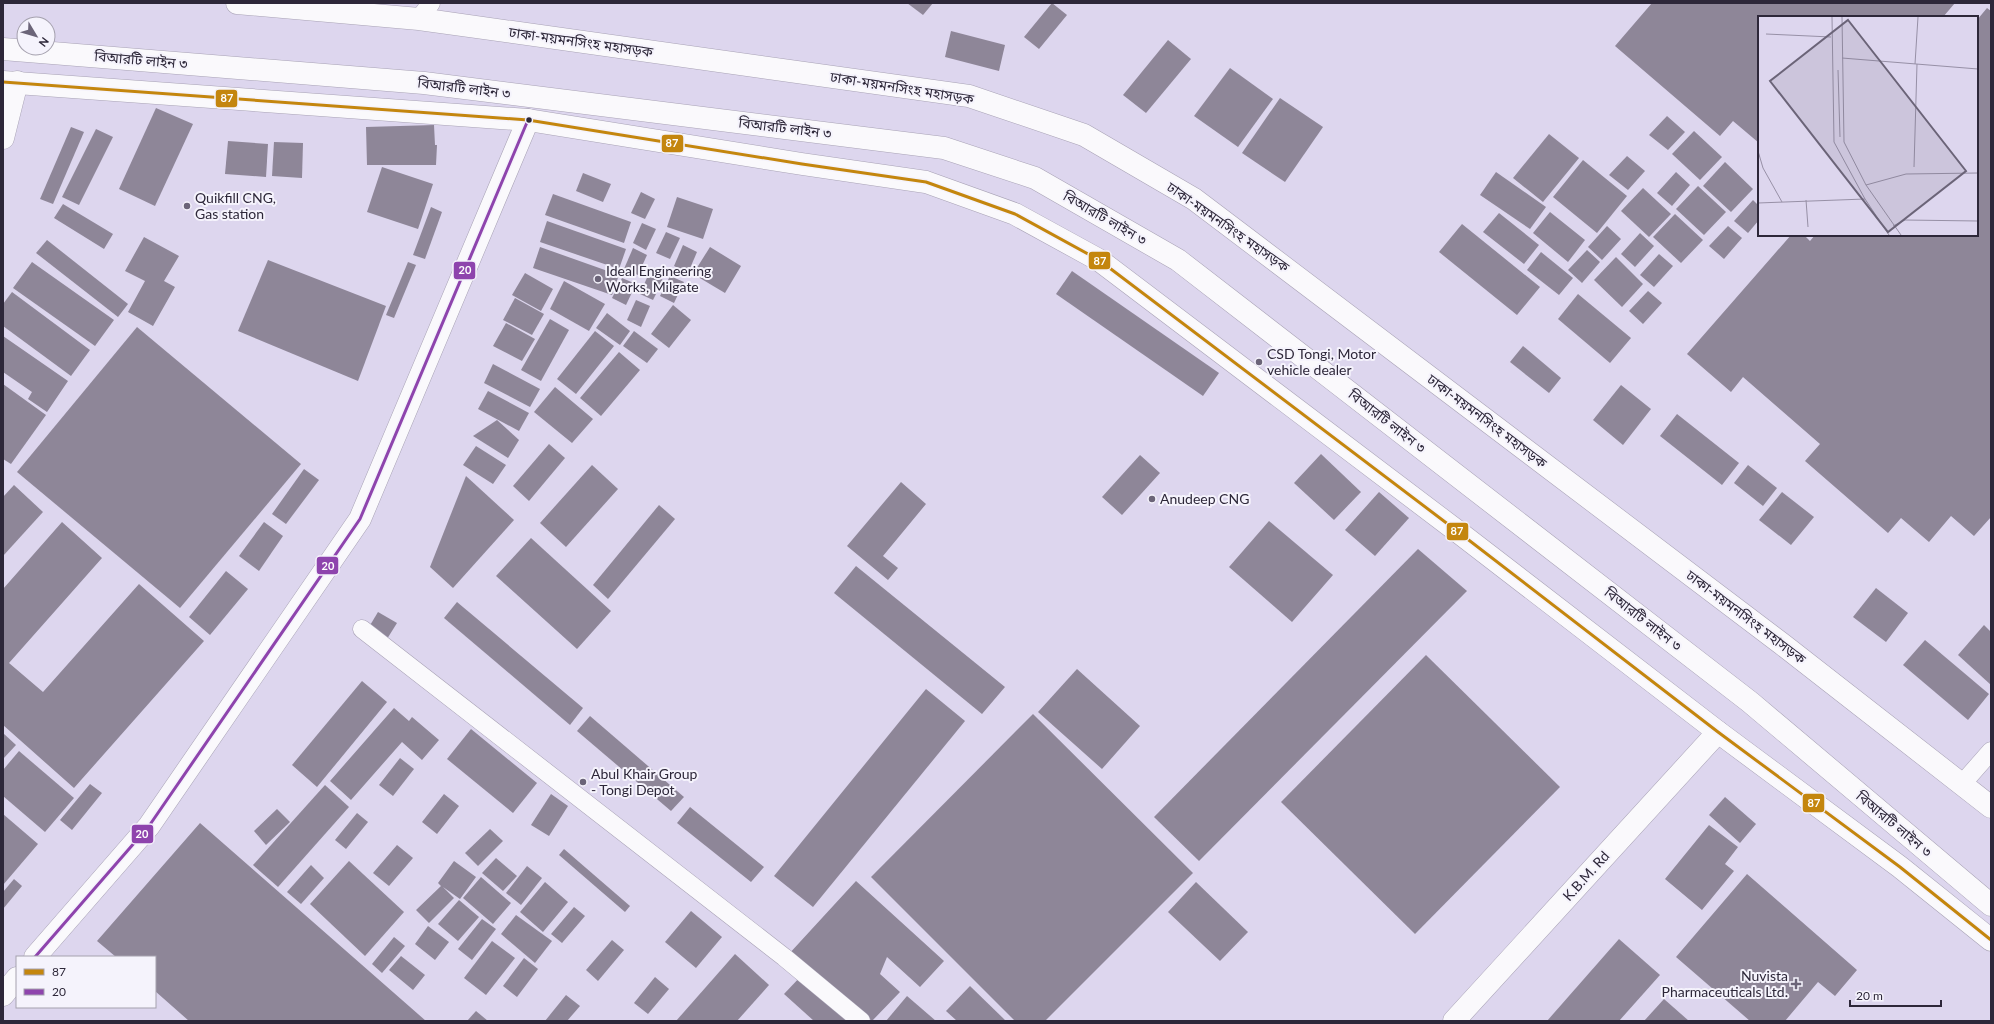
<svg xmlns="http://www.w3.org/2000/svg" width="1994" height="1024" font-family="Lato,'Noto Sans Bengali',sans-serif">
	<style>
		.building { fill: #8e8698 }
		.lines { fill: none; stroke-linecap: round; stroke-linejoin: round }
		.lane-casing { stroke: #a8a2b5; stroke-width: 19 }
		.street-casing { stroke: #a8a2b5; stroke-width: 23 }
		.secondary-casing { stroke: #a8a2b5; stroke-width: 23 }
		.highway-casing { stroke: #a8a2b5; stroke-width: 23 }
		.lane { stroke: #faf9fc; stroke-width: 18 }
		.street { stroke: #faf9fc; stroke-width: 22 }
		.secondary { stroke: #faf9fc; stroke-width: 22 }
		.highway { stroke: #faf9fc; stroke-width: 22 }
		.bus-1-casing { stroke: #f5f3fc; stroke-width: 6 }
		.bus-2-casing { stroke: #f5f3fc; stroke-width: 6 }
		.bus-1 { stroke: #c4860e; stroke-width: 3 }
		.bus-2 { stroke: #8e44ad; stroke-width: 3 }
		.bus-dot { fill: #2d2739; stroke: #f5f3fc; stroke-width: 1.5 }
		.poi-dot { fill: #6b6478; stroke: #f5f3fc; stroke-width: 1.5 }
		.labels { text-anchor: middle; stroke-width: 4; stroke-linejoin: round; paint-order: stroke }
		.street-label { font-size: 14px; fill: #2d2739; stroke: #f5f3fc }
		.poi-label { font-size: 14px; fill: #2d2739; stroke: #f5f3fc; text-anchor: start }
		.inset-road { fill: none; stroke: #9790a6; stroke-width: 1 }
		.view { fill: #6b6478; fill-opacity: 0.15; stroke: #6b6478; stroke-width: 2 }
		.inset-edge { fill: none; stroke: #2d2739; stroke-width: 2 }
		.line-badge { stroke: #f5f3fc; stroke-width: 1.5 }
		.badge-label { font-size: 11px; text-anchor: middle; font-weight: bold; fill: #fff }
	</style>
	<rect width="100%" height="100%" fill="#ddd6ee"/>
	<g class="building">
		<polygon points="907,3 933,3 923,15"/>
		<polygon points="1052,3 1067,15 1039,49 1024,37"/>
		<polygon points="1652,3 1955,3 1943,17 1759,17 1759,143 1733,121 1720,136 1615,46"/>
		<polygon points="1987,8 1991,11 1991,517 1974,536 1951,516 1929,542 1901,518 1888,533 1805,461 1820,444 1743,377 1731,392 1687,354 1791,235 1804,235 1810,241 1815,235 1977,235 1977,20"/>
		<polygon points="951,31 1005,45 999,71 945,57"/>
		<polygon points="1168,40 1191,59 1146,113 1123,95"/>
		<polygon points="1230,68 1273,99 1238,147 1194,116"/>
		<polygon points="1280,98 1323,127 1285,182 1242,153"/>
		<polygon points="156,108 193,124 155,206 119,189"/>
		<polygon points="1667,116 1685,132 1668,150 1649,135"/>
		<polygon points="434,125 435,145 437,145 436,165 367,165 366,127"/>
		<polygon points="71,127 84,132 53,204 40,199"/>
		<polygon points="96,129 113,137 79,205 62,197"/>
		<polygon points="1694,131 1722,157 1700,180 1672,154"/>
		<polygon points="1549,134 1579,158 1543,202 1513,178"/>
		<polygon points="228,141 268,144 266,177 225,174"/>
		<polygon points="274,142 303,143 302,178 272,176"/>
		<polygon points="1627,156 1645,171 1628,190 1609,175"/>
		<polygon points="1583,160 1627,196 1597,233 1553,197"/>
		<polygon points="1725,162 1753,189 1731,212 1703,186"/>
		<polygon points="382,167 433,184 418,229 367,212"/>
		<polygon points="1496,172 1546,207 1530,229 1480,195"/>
		<polygon points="1676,172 1690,185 1672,206 1657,193"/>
		<polygon points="583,173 611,184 603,202 576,191"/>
		<polygon points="1698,186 1726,212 1704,235 1676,209"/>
		<polygon points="1643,188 1671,214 1649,237 1621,211"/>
		<polygon points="641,192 655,199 645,219 631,213"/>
		<polygon points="553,194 631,222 624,243 545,215"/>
		<polygon points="677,197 713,209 703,239 667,227"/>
		<polygon points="1753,200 1759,206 1759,220 1748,233 1734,221"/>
		<polygon points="63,204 113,234 104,249 54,218"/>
		<polygon points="431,207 442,212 425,259 413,255"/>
		<polygon points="1550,212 1585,240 1568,262 1533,233"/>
		<polygon points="1499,213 1539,245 1524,264 1483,232"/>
		<polygon points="1675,214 1703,240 1681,263 1653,237"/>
		<polygon points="547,221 626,249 619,269 540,242"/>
		<polygon points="642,223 656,229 646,250 633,243"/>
		<polygon points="1462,224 1540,287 1517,315 1439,252"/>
		<polygon points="1607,226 1621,239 1602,260 1588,247"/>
		<polygon points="1728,226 1742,238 1724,259 1709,246"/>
		<polygon points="666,232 680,238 670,259 656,253"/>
		<polygon points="1640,233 1654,246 1635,267 1621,254"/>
		<polygon points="144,237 179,256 164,281 175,287 153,326 128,312 145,281 125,271"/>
		<polygon points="47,240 128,304 118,317 36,253"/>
		<polygon points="683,245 697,252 688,273 674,266"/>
		<polygon points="540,247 619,275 612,295 533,268"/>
		<polygon points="710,247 741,266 725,293 693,274"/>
		<polygon points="633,248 647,255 638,275 624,269"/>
		<polygon points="1587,250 1600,262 1582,283 1568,270"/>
		<polygon points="1541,252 1573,278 1559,295 1527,270"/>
		<polygon points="1659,254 1673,266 1654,287 1640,275"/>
		<polygon points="1616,257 1643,284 1622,307 1594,280"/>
		<polygon points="268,260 386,306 358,381 238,331"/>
		<polygon points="32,262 114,320 95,346 13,288"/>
		<polygon points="408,262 416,265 394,318 386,315"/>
		<polygon points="1072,271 1219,373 1203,396 1056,294"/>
		<polygon points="525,273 553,289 541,311 512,295"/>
		<polygon points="649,273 663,280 653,300 640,294"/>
		<polygon points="670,276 684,282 674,303 660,296"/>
		<polygon points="622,278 636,284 626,305 612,298"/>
		<polygon points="564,281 605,304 589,331 550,309"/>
		<polygon points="1648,291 1662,303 1643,324 1629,311"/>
		<polygon points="12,292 90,350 71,376 3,326 3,304"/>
		<polygon points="1578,294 1631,338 1610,363 1558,319"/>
		<polygon points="515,298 544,314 532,335 503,320"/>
		<polygon points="636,300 650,306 641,327 627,320"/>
		<polygon points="673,305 691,320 669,348 651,334"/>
		<polygon points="607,313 630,331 620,345 596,328"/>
		<polygon points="550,319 569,330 541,381 521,370"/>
		<polygon points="506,323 535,339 522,361 493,346"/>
		<polygon points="137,327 301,464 180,608 17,472"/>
		<polygon points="595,331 614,346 576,394 557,379"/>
		<polygon points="634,331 658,349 647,363 623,346"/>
		<polygon points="3,336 68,381 47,412 28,399 32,392 3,372"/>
		<polygon points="1523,346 1561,378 1549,393 1510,362"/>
		<polygon points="619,352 640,370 601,416 580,398"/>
		<polygon points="493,364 540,389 530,407 484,383"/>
		<polygon points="3,384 46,415 11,464 3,459"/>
		<polygon points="1621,385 1651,409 1623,445 1593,420"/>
		<polygon points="555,387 593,419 572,443 534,412"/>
		<polygon points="488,391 529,413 519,431 478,409"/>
		<polygon points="1677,414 1739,463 1722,485 1660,436"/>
		<polygon points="497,420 519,440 508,458 473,436"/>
		<polygon points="549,444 565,458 529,501 513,486"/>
		<polygon points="476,446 506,465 493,484 463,465"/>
		<polygon points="1321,454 1361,492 1334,520 1294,483"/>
		<polygon points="1140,455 1160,473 1122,515 1102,497"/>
		<polygon points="592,465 618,489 566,547 540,523"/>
		<polygon points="1748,465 1777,488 1763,506 1734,483"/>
		<polygon points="304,469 319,480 286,524 272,514"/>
		<polygon points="466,476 514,520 453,588 430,567"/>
		<polygon points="901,482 926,504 883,556 898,568 888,580 847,546"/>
		<polygon points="14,485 43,512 3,556 3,497"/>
		<polygon points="1379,492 1409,518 1375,556 1345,530"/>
		<polygon points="1782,492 1814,517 1791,545 1759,520"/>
		<polygon points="659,505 675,519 608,599 593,585"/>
		<polygon points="1269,521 1333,575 1292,622 1229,567"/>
		<polygon points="62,522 102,558 9,663 43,692 139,584 204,641 74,788 3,725 3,589"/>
		<polygon points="264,522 283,536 259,571 239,556"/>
		<polygon points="531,538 611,611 577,649 496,576"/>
		<polygon points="1418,549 1467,591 1199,861 1154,817"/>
		<polygon points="856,566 1005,687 982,714 834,593"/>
		<polygon points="226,571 248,589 210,635 189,617"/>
		<polygon points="1876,588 1908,613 1886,642 1853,617"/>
		<polygon points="457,602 583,708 570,725 444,618"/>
		<polygon points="378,612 397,623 387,639 369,627"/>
		<polygon points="1984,625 1991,632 1991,685 1958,655"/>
		<polygon points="1925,640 1989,694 1968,720 1903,665"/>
		<polygon points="1426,655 1560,787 1415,934 1281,802"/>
		<polygon points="1077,669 1140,726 1102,769 1038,712"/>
		<polygon points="362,681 387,702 317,787 292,765"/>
		<polygon points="926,689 965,721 813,907 774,876"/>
		<polygon points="394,708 409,721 412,717 439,740 422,760 402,742 351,800 330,781"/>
		<polygon points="1033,714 1193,873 1045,1021 1015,1021 871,877"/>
		<polygon points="590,716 684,797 671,811 577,731"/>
		<polygon points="471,729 537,783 513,813 447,759"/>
		<polygon points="3,733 16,745 3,759"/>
		<polygon points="19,751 74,798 45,832 3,796 3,770"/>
		<polygon points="400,758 414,769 393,796 379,785"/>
		<polygon points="90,784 102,793 72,830 60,820"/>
		<polygon points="325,785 349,807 278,887 253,865"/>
		<polygon points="444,794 459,806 437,834 422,822"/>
		<polygon points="551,794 568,806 549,836 531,825"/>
		<polygon points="1725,797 1756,824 1740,843 1709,815"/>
		<polygon points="690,807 764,867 751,882 677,823"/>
		<polygon points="277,809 290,822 266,845 254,831"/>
		<polygon points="357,813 368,822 346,849 335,840"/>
		<polygon points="3,814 38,844 3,885"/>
		<polygon points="200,823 426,1021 189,1021 155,991 155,957 116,957 97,941"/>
		<polygon points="1709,825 1738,847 1725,864 1734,871 1702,910 1665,879"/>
		<polygon points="490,829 503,841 478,866 465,853"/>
		<polygon points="397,845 413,858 389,886 373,873"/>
		<polygon points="564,849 630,906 625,912 559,855"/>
		<polygon points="496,858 517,876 503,891 482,873"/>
		<polygon points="349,861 404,912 365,956 310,904"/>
		<polygon points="454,861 476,877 460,899 443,887 454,898 429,923 416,910 441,886 438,883"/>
		<polygon points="311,865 324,878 301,904 287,892"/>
		<polygon points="527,866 542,878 521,905 506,893"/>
		<polygon points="1747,874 1857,970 1835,996 1818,982 1785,1021 1750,1021 1676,957"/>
		<polygon points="481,877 511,903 493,924 463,898"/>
		<polygon points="14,879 22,886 3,909 3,892"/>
		<polygon points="856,881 944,961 920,987 887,957 880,974 900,992 872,1021 788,955"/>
		<polygon points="545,882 568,902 543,932 520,912"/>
		<polygon points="1196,882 1248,932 1220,961 1168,912"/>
		<polygon points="459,900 479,917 458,941 438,924"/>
		<polygon points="574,907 585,916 562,943 551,934"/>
		<polygon points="691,911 722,937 696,968 665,942"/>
		<polygon points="516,915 552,941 535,963 501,934"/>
		<polygon points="482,919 496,929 472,960 458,949"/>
		<polygon points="428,926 449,942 435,960 415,944"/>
		<polygon points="394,937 405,946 382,973 372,964"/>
		<polygon points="1619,939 1660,975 1619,1021 1547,1021"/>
		<polygon points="612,940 624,950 598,981 586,970"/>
		<polygon points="492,941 515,958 486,995 464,978"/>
		<polygon points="735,954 769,985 737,1021 676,1021"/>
		<polygon points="401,956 425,975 413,990 389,970"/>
		<polygon points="524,958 538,969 517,997 503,986"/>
		<polygon points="802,975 854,1021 814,1021 784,994"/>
		<polygon points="655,977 669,989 648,1014 634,1003"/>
		<polygon points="970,986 1006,1021 957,1021 946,1011"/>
		<polygon points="566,995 580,1006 567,1021 545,1021"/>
		<polygon points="907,996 936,1021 886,1021"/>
		<polygon points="1664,999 1689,1021 1644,1021"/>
		<polygon points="476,1011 488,1021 467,1021"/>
	</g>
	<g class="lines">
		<g class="lane-casing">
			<g id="lane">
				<polyline points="419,19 431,3"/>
				<polyline points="362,629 784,957 861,1021"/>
				<polyline points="1962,784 1991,751"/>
			</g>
		</g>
		<g class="street-casing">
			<g id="street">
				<polyline points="3,138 17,82"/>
				<polyline points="35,957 149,826 360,519 528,120"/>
				<polyline points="3,995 17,978"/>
			</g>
		</g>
		<g class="secondary-casing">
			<polyline id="secondary" points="1454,1021 1718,732"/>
		</g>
		<g class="highway-casing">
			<g id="highway">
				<polyline points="237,3 419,19 969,96 1084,135 1194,199 1782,644 1991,807"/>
				<polyline points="3,49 424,83 944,148 1035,178 1178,260 1750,702 1991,905"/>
				<polyline points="3,82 528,120 802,164 926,182 1015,214 1099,260 1457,531 1718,732 1900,867 1991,940"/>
			</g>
		</g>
		<use href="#lane" class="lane"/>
		<use href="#street" class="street"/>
		<use href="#secondary" class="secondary"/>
		<use href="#highway" class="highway"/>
		<g class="bus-1-casing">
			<polyline id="bus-1" points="3,82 528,120 802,164 926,182 1015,214 1099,260 1457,531 1718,732 1900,867 1991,940"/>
		</g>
		<g class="bus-2-casing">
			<polyline id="bus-2" points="35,957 149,826 360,519 528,120"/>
		</g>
		<use href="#bus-1" class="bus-1"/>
		<use href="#bus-2" class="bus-2"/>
	</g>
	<circle class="bus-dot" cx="529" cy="120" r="3.5"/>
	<g class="poi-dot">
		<circle cx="187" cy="206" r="4"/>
		<circle cx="598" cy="279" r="4"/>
		<circle cx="1259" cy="362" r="4"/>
		<circle cx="1152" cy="499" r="4"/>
		<circle cx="583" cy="782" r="4"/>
		<path d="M1794 978h4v4h4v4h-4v4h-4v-4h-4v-4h4z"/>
	</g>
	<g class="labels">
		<g class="street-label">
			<text transform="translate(581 42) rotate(8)" y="5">ঢাকা-ময়মনসিংহ মহাসড়ক</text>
			<text transform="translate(141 60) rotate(5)" y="5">বিআরটি লাইন ৩</text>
			<text transform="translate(464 88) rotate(7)" y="5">বিআরটি লাইন ৩</text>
			<text transform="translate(902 88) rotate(9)" y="5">ঢাকা-ময়মনসিংহ মহাসড়ক</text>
			<text transform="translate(785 128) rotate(7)" y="5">বিআরটি লাইন ৩</text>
			<text transform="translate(1105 218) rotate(30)" y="5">বিআরটি লাইন ৩</text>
			<text transform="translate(1228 227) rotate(35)" y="5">ঢাকা-ময়মনসিংহ মহাসড়ক</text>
			<text transform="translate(1387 421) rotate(38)" y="5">বিআরটি লাইন ৩</text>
			<text transform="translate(1487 421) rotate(37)" y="5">ঢাকা-ময়মনসিংহ মহাসড়ক</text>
			<text transform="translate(1746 617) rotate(37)" y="5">ঢাকা-ময়মনসিংহ মহাসড়ক</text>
			<text transform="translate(1643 619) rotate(38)" y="5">বিআরটি লাইন ৩</text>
			<text transform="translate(1894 824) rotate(40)" y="5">বিআরটি লাইন ৩</text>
			<text transform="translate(1586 876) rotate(-48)" y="5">K.B.M. Rd</text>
		</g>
		<g class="poi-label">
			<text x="195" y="203">Quikfill CNG,<tspan x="195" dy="16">Gas station</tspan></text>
			<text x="606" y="276">Ideal Engineering<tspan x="606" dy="16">Works, Milgate</tspan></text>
			<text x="1267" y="359">CSD Tongi, Motor<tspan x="1267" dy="16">vehicle dealer</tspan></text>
			<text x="1160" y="504">Anudeep CNG</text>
			<text x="591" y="779">Abul Khair Group<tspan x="591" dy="16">- Tongi Depot</tspan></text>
			<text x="1788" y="981" text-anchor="end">Nuvista<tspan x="1788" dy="16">Pharmaceuticals Ltd.</tspan></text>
		</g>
	</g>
	<g transform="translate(1758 16)">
		<rect width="220" height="220" fill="#ddd6ee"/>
		<path class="inset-road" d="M74,1L76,126L107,183L131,219M84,1L86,126L108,169L143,219M0,12V46M8,18L73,21M84,42L220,53M157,48L160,1M80,54L82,121M0,135L5,152L24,186M156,151L159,48M108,169L148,158L220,157M48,184L50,211M0,187L107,183M135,210L147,204L220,205"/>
		<path class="view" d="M90,4L208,155L130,216L12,65Z"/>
		<rect width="220" height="220" class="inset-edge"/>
	</g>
	<g class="line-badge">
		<rect x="215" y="89" width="23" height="19" rx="4" fill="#c4860e"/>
		<rect x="661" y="134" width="23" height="19" rx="4" fill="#c4860e"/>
		<rect x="1088" y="251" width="23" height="19" rx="4" fill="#c4860e"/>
		<rect x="453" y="261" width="23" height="19" rx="4" fill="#8e44ad"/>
		<rect x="1446" y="522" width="23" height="19" rx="4" fill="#c4860e"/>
		<rect x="316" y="556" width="23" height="19" rx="4" fill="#8e44ad"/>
		<rect x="1802" y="793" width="23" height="20" rx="4" fill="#c4860e"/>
		<rect x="131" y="824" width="23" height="20" rx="4" fill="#8e44ad"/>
	</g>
	<g class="badge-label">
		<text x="227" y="102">87</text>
		<text x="672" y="147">87</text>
		<text x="1100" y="265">87</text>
		<text x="465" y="274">20</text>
		<text x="1457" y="535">87</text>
		<text x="328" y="570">20</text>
		<text x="1814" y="807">87</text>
		<text x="142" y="838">20</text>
	</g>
	<rect width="1994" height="1024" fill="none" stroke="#2d2739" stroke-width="8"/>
	<rect x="16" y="956" width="140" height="52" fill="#f5f3fc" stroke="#a5a1ae"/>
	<rect x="24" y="969" width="20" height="6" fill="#c4860e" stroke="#a5a1ae"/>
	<text x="52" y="976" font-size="12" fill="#2d2739">87</text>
	<rect x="24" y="989" width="20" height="6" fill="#8e44ad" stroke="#a5a1ae"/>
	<text x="52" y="996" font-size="12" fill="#2d2739">20</text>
	<g transform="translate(36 36) rotate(128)"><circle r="19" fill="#f5f3fc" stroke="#a5a1ae"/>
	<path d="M0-3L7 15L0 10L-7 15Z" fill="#6b6478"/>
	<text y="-6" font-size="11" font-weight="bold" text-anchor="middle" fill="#2d2739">N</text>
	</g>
	<path d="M1850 1000v6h91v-6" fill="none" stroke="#2d2739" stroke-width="2"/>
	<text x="1856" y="1000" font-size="12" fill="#2d2739" stroke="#f5f3fc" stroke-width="3" paint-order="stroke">20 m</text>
</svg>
